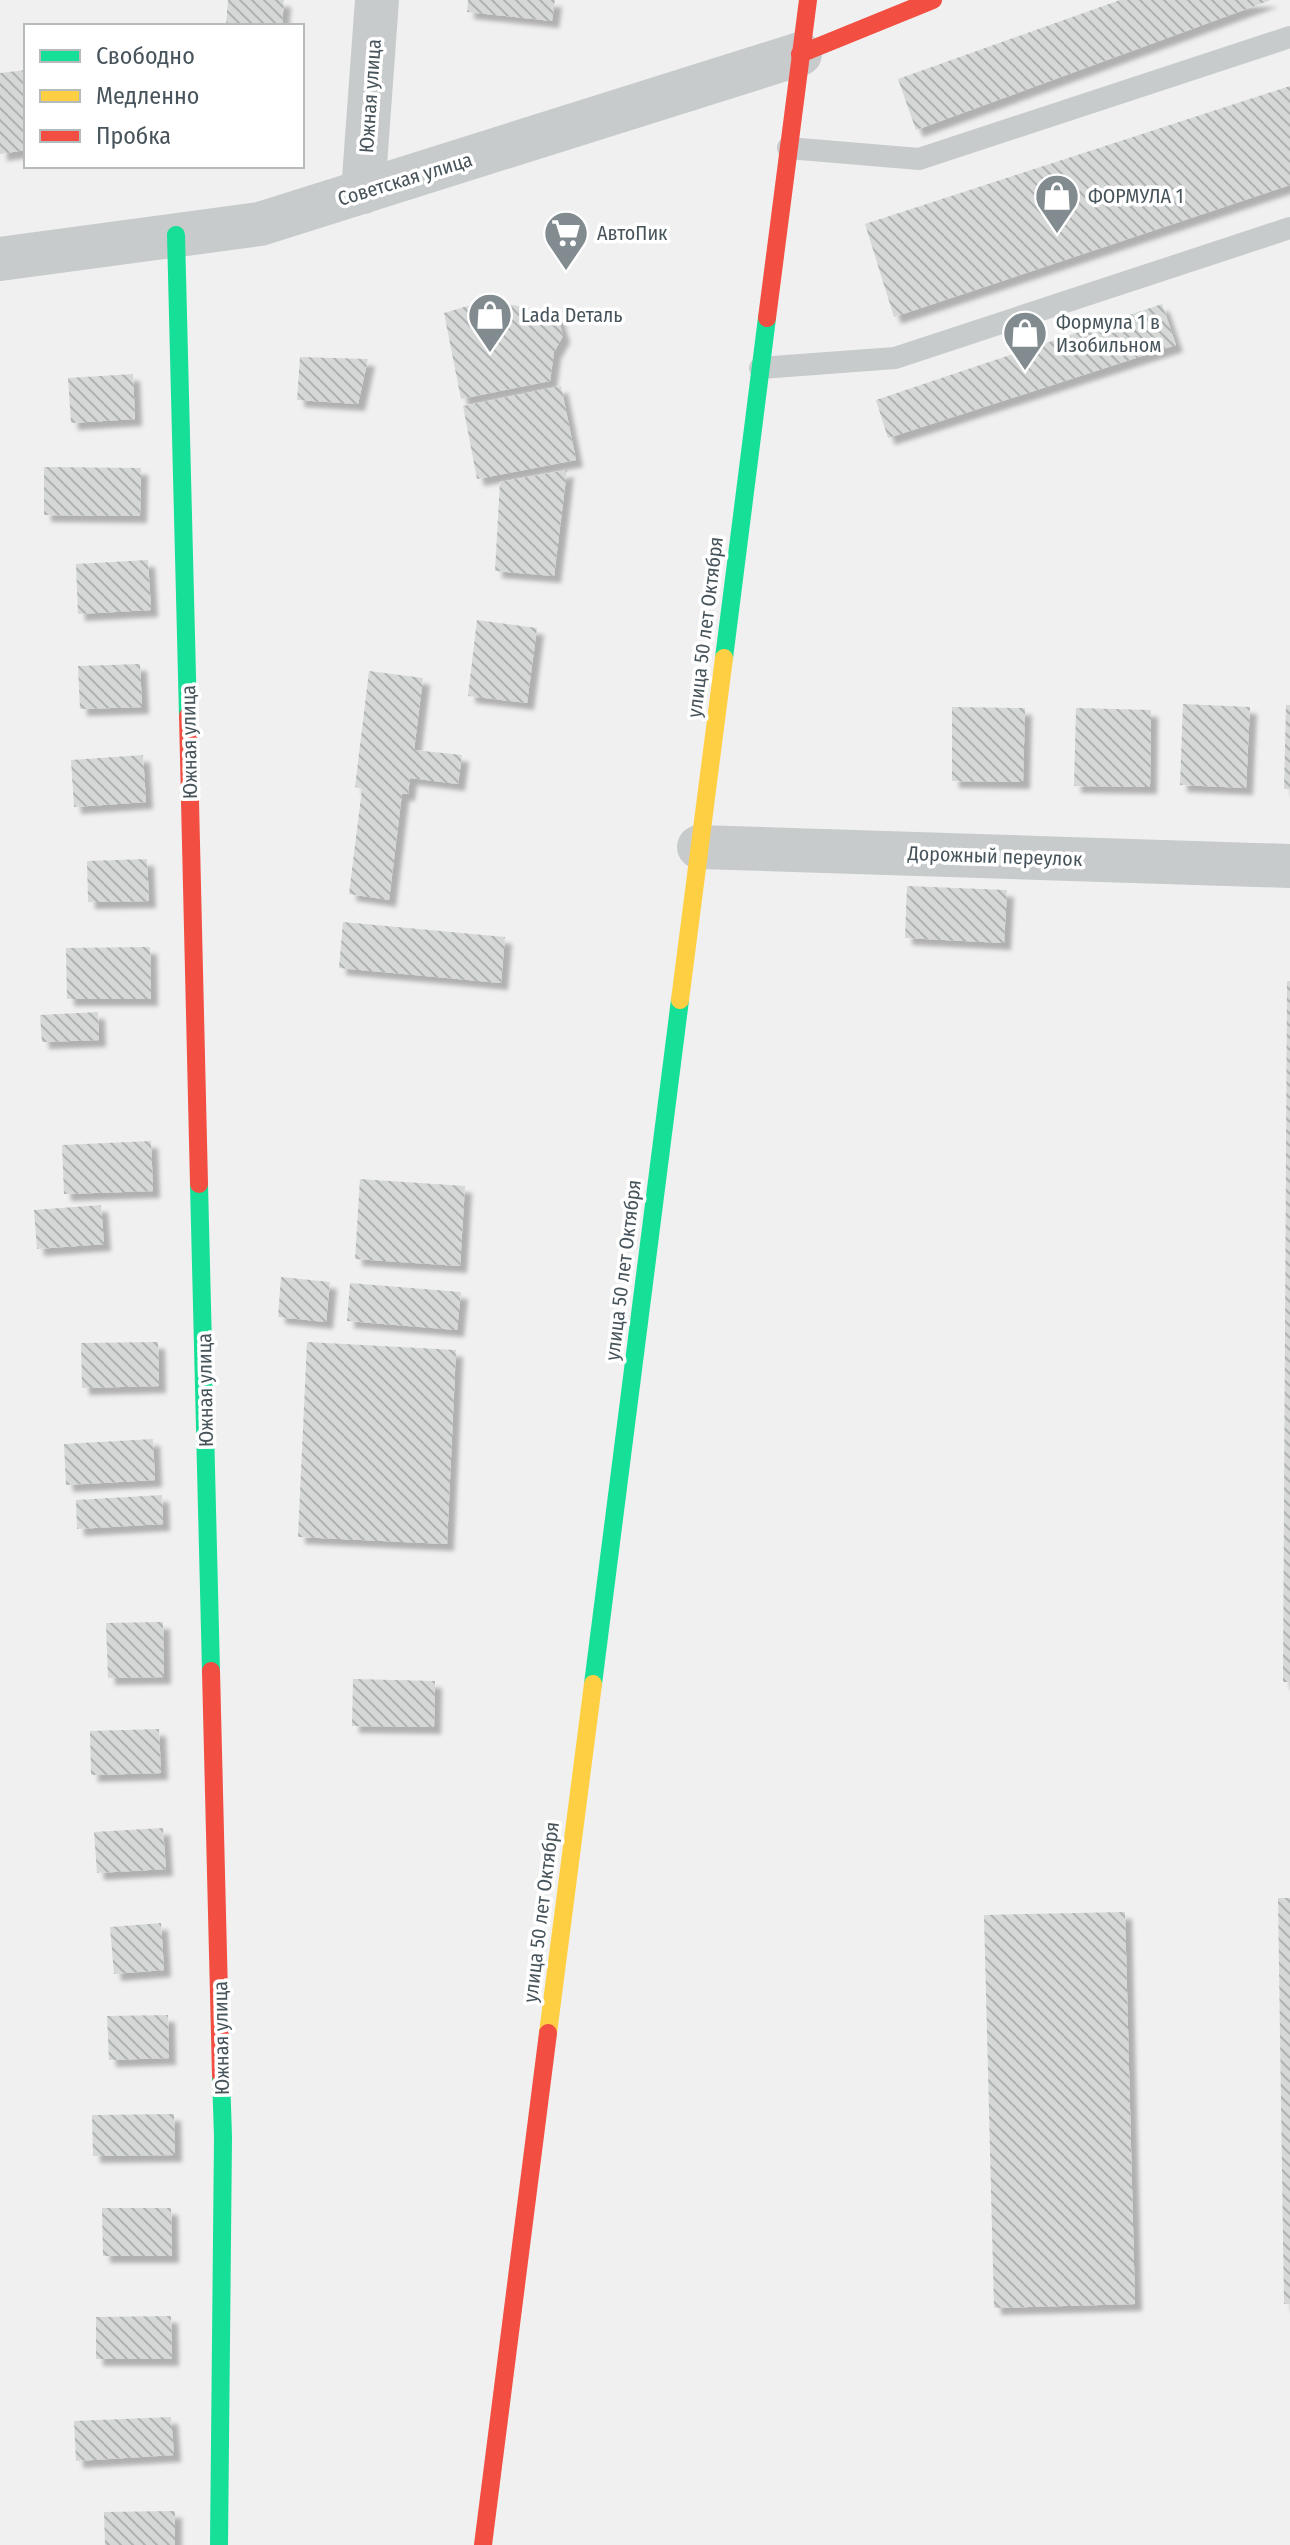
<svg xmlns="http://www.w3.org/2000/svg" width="1290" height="2545" font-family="'Fira Sans Condensed',sans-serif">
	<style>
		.building { fill: url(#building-back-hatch); filter: url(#shadow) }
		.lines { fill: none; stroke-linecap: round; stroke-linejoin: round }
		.lane { stroke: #c7cbcc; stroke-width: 22 }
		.street { stroke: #c7cbcc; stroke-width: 44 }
		.fast { stroke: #16e098; stroke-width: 18 }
		.slow { stroke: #ffcf43; stroke-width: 18 }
		.jam { stroke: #f24e42; stroke-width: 18 }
		.labels { text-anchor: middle; stroke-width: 7; stroke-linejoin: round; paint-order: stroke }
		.street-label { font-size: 20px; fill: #47545b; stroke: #fff }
		.poi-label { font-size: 20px; fill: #47545b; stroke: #fff; text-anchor: start }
	</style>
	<defs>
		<pattern id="building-back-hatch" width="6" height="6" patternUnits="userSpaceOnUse" patternTransform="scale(2)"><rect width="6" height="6" fill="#d6d8d8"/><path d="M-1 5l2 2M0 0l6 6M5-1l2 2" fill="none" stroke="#afb2b2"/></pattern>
		<filter id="shadow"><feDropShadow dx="7" dy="7" stdDeviation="2" flood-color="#0004"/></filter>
	</defs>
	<rect width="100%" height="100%" fill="#f0f0f0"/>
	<g class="building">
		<polygon points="228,0 284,0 282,26 226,26"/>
		<polygon points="468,0 555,0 552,21 467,12"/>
		<polygon points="1120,0 1271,0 916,130 898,79"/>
		<polygon points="26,70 26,150 0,154 0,73"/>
		<polygon points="1290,86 1290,185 894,317 865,224"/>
		<polygon points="488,300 557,314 563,336 554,352 550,381 461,399 444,313"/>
		<polygon points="1162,304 1176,345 888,438 876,400"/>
		<polygon points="300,357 368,359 358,404 297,400"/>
		<polygon points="133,374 135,419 71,423 68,378"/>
		<polygon points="561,386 576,460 477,479 463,406"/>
		<polygon points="44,467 141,468 140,516 44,515"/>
		<polygon points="567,470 554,576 495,571 500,482"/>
		<polygon points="148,560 151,610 78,614 76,564"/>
		<polygon points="477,620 537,628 527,703 468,696"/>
		<polygon points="140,664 142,707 80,709 78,666"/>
		<polygon points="369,671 423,678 414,750 462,755 458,784 410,778 408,794 402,794 389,900 349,894 362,789 355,787"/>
		<polygon points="1183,704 1250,707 1246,788 1180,785"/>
		<polygon points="1286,705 1290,705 1290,789 1284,789"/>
		<polygon points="952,707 1025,708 1023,782 952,781"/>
		<polygon points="1076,708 1151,710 1150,787 1074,786"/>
		<polygon points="143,755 146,802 74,807 71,760"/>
		<polygon points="147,859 149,901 88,902 87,861"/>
		<polygon points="907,886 1007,890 1004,943 905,938"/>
		<polygon points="343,922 505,937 501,983 339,968"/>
		<polygon points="150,947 151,999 67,999 66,948"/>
		<polygon points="1287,981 1290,981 1290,1682 1283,1682"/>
		<polygon points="98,1012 99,1040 42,1042 40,1015"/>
		<polygon points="151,1141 153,1191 64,1194 62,1145"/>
		<polygon points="360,1179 465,1186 460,1266 355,1259"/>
		<polygon points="101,1205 104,1244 37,1249 34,1210"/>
		<polygon points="281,1277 330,1282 326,1322 278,1317"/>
		<polygon points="350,1283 461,1292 457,1330 347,1321"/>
		<polygon points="158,1342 159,1386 82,1388 81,1343"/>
		<polygon points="307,1342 456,1350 447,1544 298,1537"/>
		<polygon points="153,1439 155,1480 66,1485 64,1444"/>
		<polygon points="162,1495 163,1524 77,1529 76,1500"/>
		<polygon points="163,1622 164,1677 108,1678 106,1623"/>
		<polygon points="353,1679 435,1681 434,1727 352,1726"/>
		<polygon points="159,1729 161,1773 91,1775 90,1731"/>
		<polygon points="163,1828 166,1869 97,1873 94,1832"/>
		<polygon points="1278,1898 1290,1898 1290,2304 1284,2304"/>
		<polygon points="1125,1912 1135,2304 994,2308 984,1915"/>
		<polygon points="161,1923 164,1970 114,1974 110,1927"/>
		<polygon points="168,2015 169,2058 109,2060 107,2016"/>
		<polygon points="174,2114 175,2155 93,2156 92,2115"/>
		<polygon points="102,2208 171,2208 172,2256 103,2256"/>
		<polygon points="171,2316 172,2359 96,2359 96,2317"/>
		<polygon points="171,2417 174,2455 76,2461 74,2421"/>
		<polygon points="175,2511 175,2545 105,2545 104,2512"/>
	</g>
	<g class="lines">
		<g class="lane">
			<polyline points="788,148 919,159 1290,37"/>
			<polyline points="760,368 895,358 1290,228"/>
		</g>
		<g class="street">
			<polyline points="363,192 377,0"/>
			<polyline points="0,259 260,224 800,54"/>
			<polyline points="699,847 1290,866"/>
		</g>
		<g class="fast">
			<polyline points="176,235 188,716"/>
			<polyline points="724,658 767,318"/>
			<polyline points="199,1184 211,1671"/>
			<polyline points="593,1684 680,1000"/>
			<polyline points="219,2545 223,2137 221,2075"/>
		</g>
		<g class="slow">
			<polyline points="680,1000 724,658"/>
			<polyline points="548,2033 593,1684"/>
		</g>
		<g class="jam">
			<polyline points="800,54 933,0"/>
			<polyline points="767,318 808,0"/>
			<polyline points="188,716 199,1184"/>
			<polyline points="211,1671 221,2075"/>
			<polyline points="483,2545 548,2033"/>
		</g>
	</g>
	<defs>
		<g id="shop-pin" transform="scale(2.3)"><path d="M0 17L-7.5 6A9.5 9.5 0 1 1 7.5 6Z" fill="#828b8f" stroke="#fff"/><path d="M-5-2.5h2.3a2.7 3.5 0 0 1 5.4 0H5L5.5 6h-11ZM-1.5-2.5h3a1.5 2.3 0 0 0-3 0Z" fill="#fff"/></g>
		<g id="supermarket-pin" transform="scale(2.3)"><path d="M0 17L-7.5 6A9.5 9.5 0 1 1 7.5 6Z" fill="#828b8f" stroke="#fff"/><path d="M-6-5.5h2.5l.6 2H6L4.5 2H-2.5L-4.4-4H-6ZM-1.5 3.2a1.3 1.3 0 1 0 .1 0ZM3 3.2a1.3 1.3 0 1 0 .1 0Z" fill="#fff"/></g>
	</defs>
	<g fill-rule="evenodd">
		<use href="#shop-pin" x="1057" y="196"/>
		<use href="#supermarket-pin" x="566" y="233"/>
		<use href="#shop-pin" x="490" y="315"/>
		<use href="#shop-pin" x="1025" y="333"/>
	</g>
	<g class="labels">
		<g class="street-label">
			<text transform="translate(370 96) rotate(-86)" y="7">Южная улица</text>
			<text transform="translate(405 179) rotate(-17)" y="7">Советская улица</text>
			<text transform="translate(705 627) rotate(-83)" y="7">улица 50 лет Октября</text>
			<text transform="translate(189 742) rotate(-91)" y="7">Южная улица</text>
			<text transform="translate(995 856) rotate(2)" y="7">Дорожный переулок</text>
			<text transform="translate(623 1270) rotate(-83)" y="7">улица 50 лет Октября</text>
			<text transform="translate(205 1390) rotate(-91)" y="7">Южная улица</text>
			<text transform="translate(541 1912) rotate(-83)" y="7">улица 50 лет Октября</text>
			<text transform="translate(221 2038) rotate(-91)" y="7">Южная улица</text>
		</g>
		<g class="poi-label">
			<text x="1088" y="203">ФОРМУЛА 1</text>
			<text x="597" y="240">АвтоПик</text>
			<text x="521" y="322">Lada Dеталь</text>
			<text x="1056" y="329">Формула 1 в<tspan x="1056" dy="23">Изобильном</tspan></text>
		</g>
	</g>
	<rect x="24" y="24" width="280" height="144" fill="#ffffff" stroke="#b5bbbd" stroke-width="2"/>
	<rect x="40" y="50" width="40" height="12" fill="#16e098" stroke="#b5bbbd" stroke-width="2"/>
	<text x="96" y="64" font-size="24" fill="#47545b">Свободно</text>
	<rect x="40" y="90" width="40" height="12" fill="#ffcf43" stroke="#b5bbbd" stroke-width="2"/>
	<text x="96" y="104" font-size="24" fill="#47545b">Медленно</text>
	<rect x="40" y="130" width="40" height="12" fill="#f24e42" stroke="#b5bbbd" stroke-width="2"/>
	<text x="96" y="144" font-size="24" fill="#47545b">Пробка</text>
</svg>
